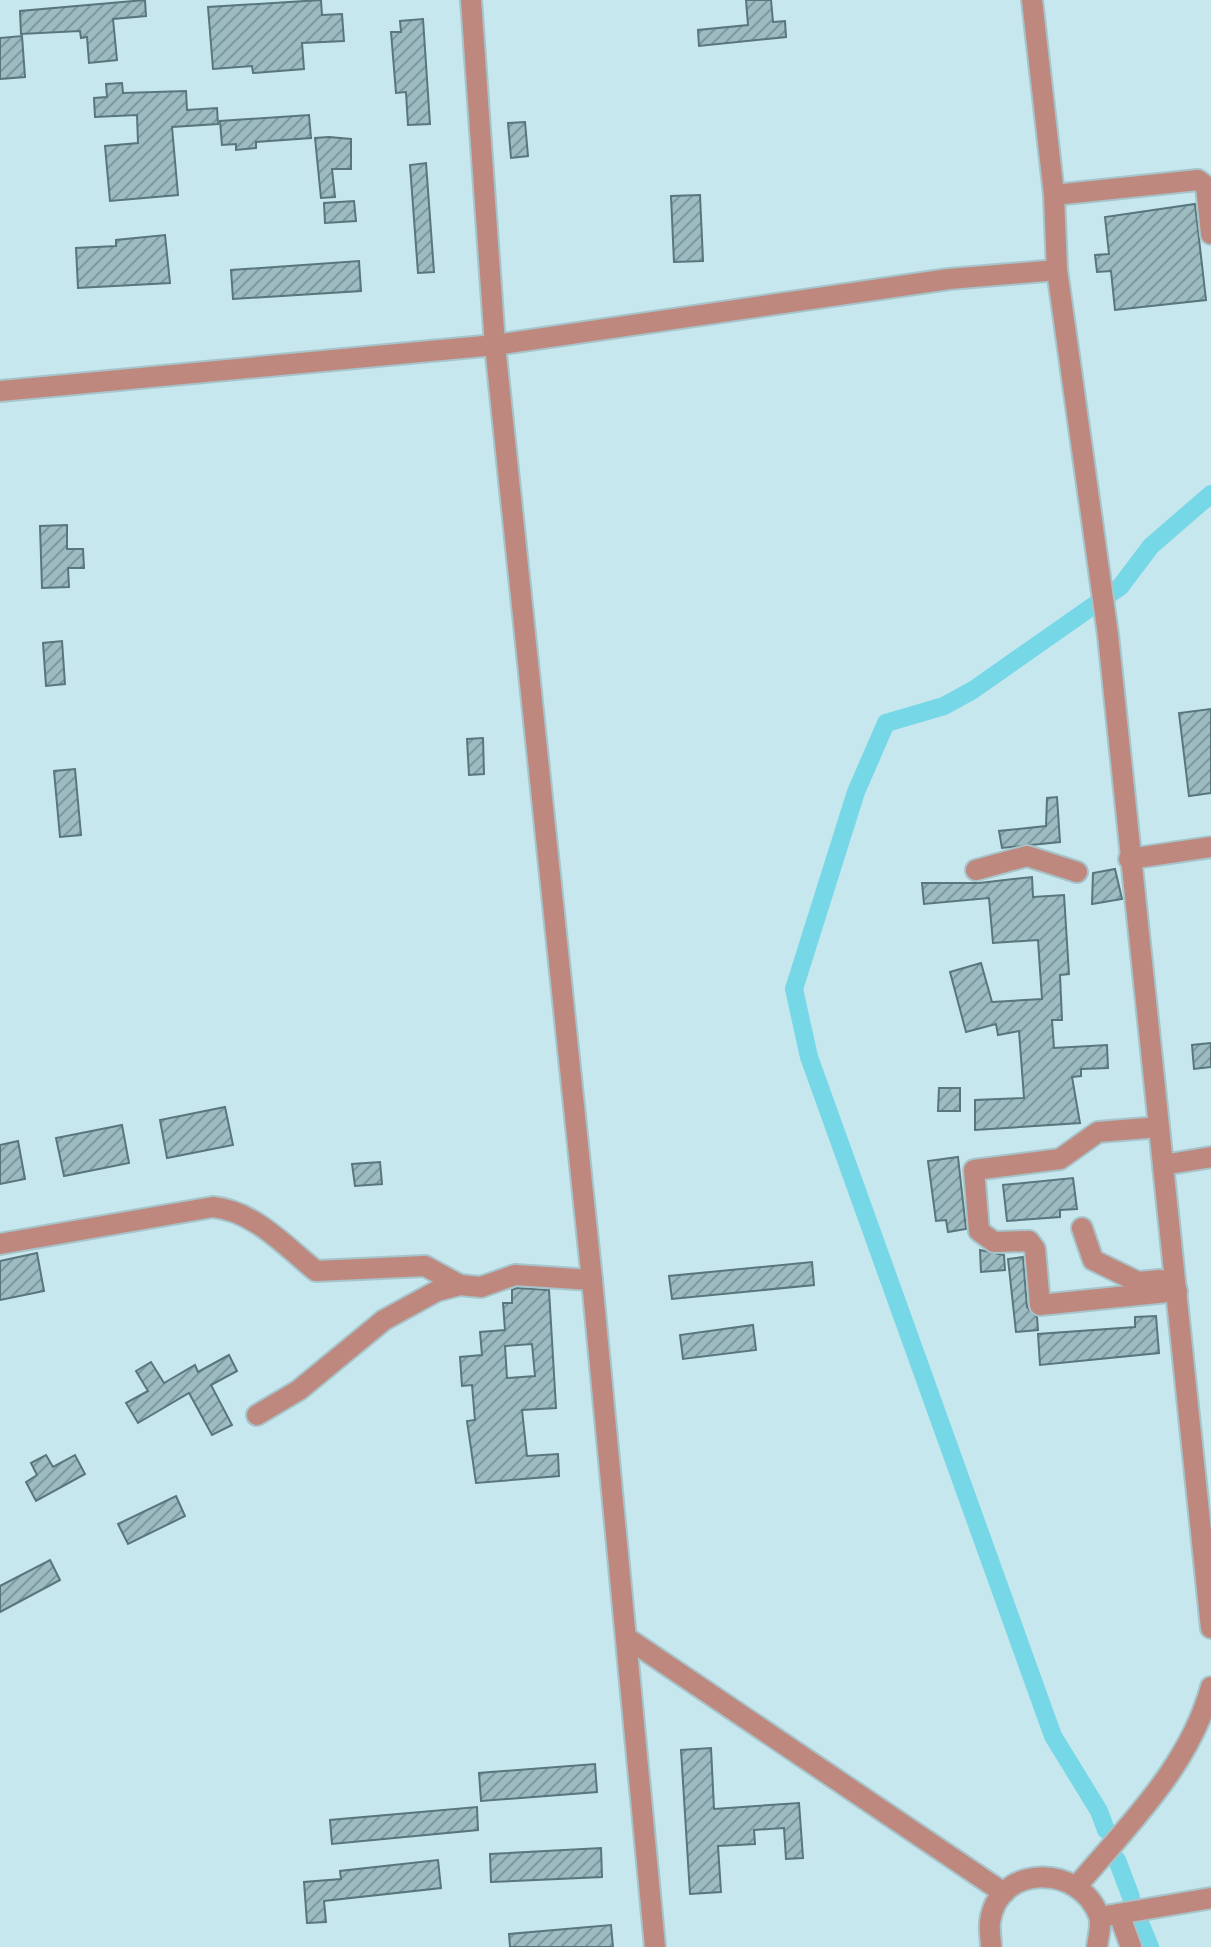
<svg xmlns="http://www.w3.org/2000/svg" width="1211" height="1947" font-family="Commissioner,sans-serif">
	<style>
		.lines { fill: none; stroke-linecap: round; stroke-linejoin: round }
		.canal { stroke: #76d7e7; stroke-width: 18 }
		.building { fill: url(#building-hatch); stroke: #58767c; stroke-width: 2; fill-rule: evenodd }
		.minor-casing { stroke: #a7c4ca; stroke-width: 24 }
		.minor { stroke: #bf887e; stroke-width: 20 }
	</style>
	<defs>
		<pattern id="building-hatch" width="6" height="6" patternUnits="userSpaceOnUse" patternTransform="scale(2)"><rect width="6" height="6" fill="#9cbcc2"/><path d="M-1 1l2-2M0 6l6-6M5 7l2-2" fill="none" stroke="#7e999e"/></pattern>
	</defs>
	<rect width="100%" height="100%" fill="#c6e7ed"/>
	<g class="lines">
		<g class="canal">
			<polyline points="1106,1830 1099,1811 1053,1736 809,1057 794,989 856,792 886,723 944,706 973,690 1120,587 1151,546 1211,494"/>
			<polyline points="1117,1860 1131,1897"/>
			<polyline points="1141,1925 1150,1947"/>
		</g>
	</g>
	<g class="building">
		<polygon points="145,0 146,16 113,19 117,60 89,63 87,37 81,38 80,31 21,34 20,11"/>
		<polygon points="321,0 322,15 342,14 344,41 302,43 304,69 253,73 252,66 213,69 208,7"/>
		<polygon points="746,0 771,0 773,22 785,21 786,37 699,46 698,30 748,25"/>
		<polygon points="423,19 430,124 408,125 406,92 396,93 391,32 401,32 400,21"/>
		<polygon points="22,36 25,77 0,79 0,38"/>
		<polygon points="122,83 123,93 186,91 187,110 217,108 218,124 172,127 178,195 110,201 105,146 138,143 137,115 95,117 94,98 107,97 106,84"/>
		<polygon points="309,115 311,138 256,142 256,148 236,150 236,144 222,145 220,121"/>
		<polygon points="525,122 528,156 511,158 508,123"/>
		<polygon points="329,137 351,139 351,169 332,169 335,197 321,198 315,138"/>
		<polygon points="426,163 434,272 418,273 410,165"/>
		<polygon points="700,195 703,261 674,262 671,196"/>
		<polygon points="354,201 356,221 325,223 324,203"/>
		<polygon points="1195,204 1206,300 1115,310 1111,271 1097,272 1095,255 1109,254 1105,217"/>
		<polygon points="165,235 170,283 78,288 76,248 116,246 116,240"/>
		<polygon points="359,261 361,291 233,299 231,270"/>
		<polygon points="67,525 67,549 83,549 84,568 68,568 69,587 42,588 40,526"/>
		<polygon points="62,641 65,684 46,686 43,643"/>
		<polygon points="1211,709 1211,793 1189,796 1179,713"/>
		<polygon points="483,738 484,774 469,775 467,739"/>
		<polygon points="75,769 81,835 60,837 54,771"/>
		<polygon points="1057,797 1060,842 1002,848 999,831 1046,826 1047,798"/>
		<polygon points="1115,869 1122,899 1092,904 1093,873"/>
		<polygon points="1032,877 1033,897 1064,895 1069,974 1060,975 1062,1020 1052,1020 1054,1048 1107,1045 1108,1068 1081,1069 1081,1076 1072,1077 1080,1123 975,1130 975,1100 1024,1098 1019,1031 998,1035 996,1024 966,1032 950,972 981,963 992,1002 1042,999 1038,940 993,943 989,898 924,904 922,883 979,883"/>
		<polygon points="1211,1043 1211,1067 1194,1069 1192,1045"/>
		<polygon points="939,1088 960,1088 960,1111 938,1111"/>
		<polygon points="225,1107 233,1145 167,1158 160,1120"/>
		<polygon points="122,1125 129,1163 64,1176 56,1138"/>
		<polygon points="18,1141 25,1179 0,1184 0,1145"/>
		<polygon points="958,1157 966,1229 948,1232 946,1220 936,1221 928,1161"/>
		<polygon points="380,1162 382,1184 355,1186 352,1164"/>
		<polygon points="1073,1178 1077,1209 1060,1210 1060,1217 1007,1221 1003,1185"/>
		<polygon points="980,1250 1004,1255 1005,1270 981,1272"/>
		<polygon points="37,1253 44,1291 0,1300 0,1261"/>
		<polygon points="1023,1257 1027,1307 1037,1317 1038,1330 1016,1332 1008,1259"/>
		<polygon points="812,1262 814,1285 672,1299 669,1276"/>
		<path d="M517,1288L549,1290L556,1408L522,1410L527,1456L558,1454L559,1476L476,1483L467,1421L475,1420L472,1385L462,1386L460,1357L482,1355L480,1332L505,1330L503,1303H512V1290ZM532,1344L535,1376L507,1378L505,1346Z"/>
		<polygon points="1156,1316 1159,1353 1040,1365 1038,1334 1135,1327 1135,1317"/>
		<polygon points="753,1325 756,1350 683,1359 680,1335"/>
		<polygon points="229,1355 237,1371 211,1385 232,1425 212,1435 189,1393 138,1423 126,1403 148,1391 136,1371 151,1362 164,1383 195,1365 198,1372"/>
		<polygon points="46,1455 53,1467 75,1455 85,1474 36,1501 26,1482 37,1475 31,1463"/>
		<polygon points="176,1496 185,1516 128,1544 118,1524"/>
		<polygon points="50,1560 60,1580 0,1612 0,1586"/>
		<polygon points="711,1748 714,1809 799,1803 803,1858 786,1859 784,1828 754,1830 755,1844 718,1846 721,1892 690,1894 681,1750"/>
		<polygon points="595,1764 597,1792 481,1801 479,1773"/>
		<polygon points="477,1807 478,1830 332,1844 330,1820"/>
		<polygon points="601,1848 602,1877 491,1882 490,1854"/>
		<polygon points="438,1860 441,1888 324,1901 326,1922 307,1923 304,1882 341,1879 340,1871"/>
		<polygon points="611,1925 613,1947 510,1947 509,1934"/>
	</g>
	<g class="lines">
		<g class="minor-casing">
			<g id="minor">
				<polyline points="471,0 495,345 592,1280 655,1947"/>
				<polyline points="1032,0 1054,195 1057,270 1108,635 1211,1628"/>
				<polyline points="1054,195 1198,180 1206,186 1211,234"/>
				<polyline points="0,391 495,345 949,279 1057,270"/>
				<polyline points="1129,859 1211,847"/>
				<polyline points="976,870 1027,856 1077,872"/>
				<polyline points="1159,1127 1098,1132 1060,1159 974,1170 979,1231 994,1242 1029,1241 1035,1249 1040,1305 1177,1291"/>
				<polyline points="1163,1165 1211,1157"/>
				<polyline points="1082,1228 1093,1260 1138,1282 1160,1280"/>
				<path d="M0,1244L213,1207C254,1211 285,1246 316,1271L425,1266L460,1285"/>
				<polyline points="257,1415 299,1390 384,1320 437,1291 460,1285 481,1287 515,1275 592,1280"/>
				<polyline points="627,1638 1004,1893"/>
				<path d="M1077,1886C1129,1824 1189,1767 1211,1687"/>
				<polyline points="1119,1914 1131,1947"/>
				<polyline points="1100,1917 1211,1898"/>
				<path d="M991,1947C991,1939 989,1930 990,1922C997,1864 1080,1863 1099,1916C1102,1924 1098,1938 1097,1947"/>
			</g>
		</g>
		<use href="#minor" class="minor"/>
	</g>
</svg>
